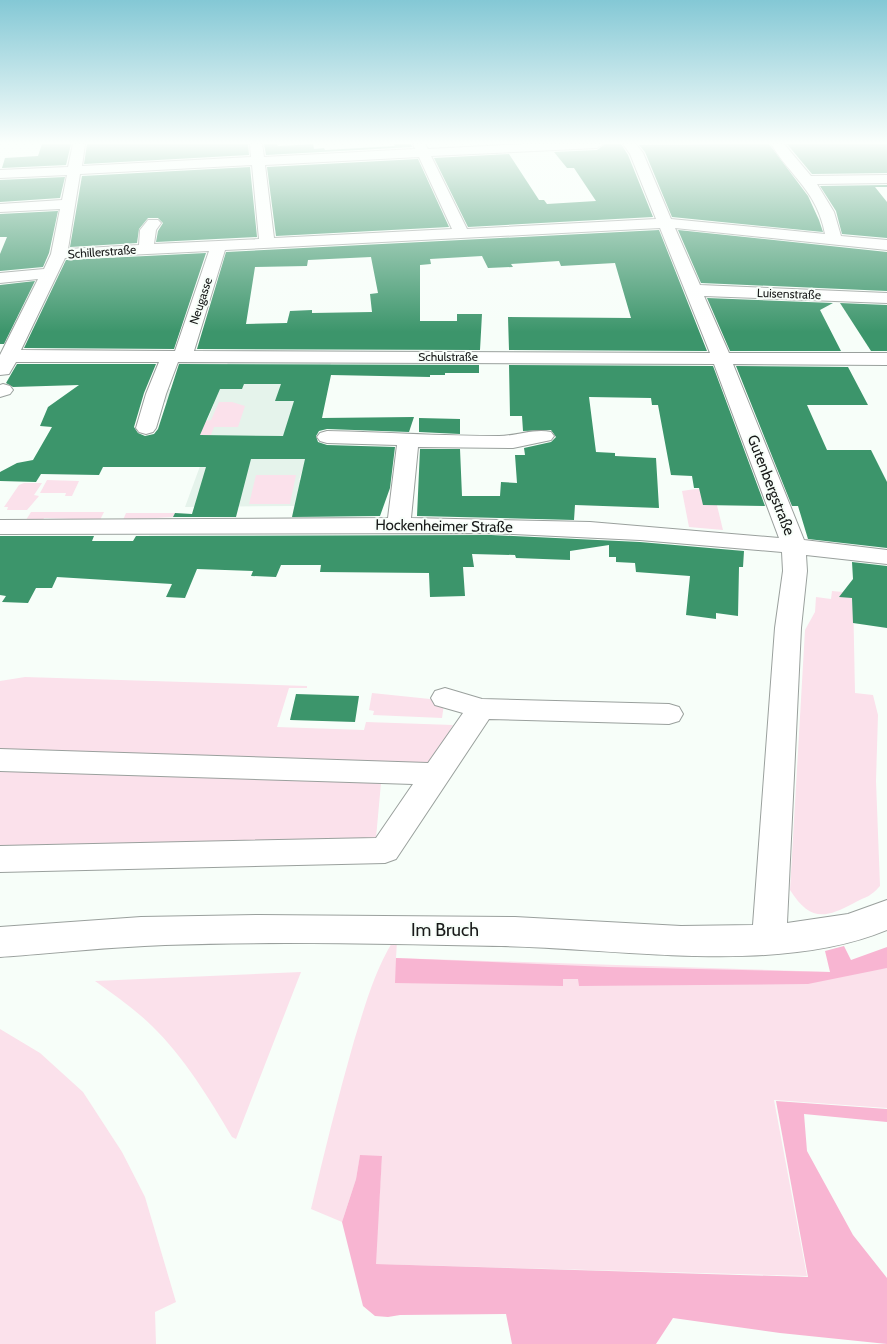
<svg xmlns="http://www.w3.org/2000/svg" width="887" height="1344" font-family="Cabin,sans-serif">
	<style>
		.built { fill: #e5f3eb }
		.green { fill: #fbe1eb }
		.forest { fill: #f8b5d2 }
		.building { fill: #3c956b; fill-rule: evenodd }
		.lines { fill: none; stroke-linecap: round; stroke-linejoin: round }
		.minor-casing { stroke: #9aa09d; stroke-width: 2 }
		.minor { fill: #fff; fill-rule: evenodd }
		.labels { text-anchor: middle; stroke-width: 4; stroke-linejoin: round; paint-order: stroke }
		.far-street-label { font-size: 12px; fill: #171918; stroke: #f7fef9 }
		.street-label { font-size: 15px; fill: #171918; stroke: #f7fef9 }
		.near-street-label { font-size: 18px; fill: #171918; stroke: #f7fef9 }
	</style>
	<rect width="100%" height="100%" fill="#f7fef9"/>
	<polygon class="built" points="228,361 331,362 318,435 313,439 299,480 344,481 339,516 292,518 294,506 185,507 203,458 204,421 207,421 214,404 162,402 167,389 242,389 227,365"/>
	<g class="green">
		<polygon points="219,402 232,402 245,406 238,427 214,427 202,458 185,448 204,421 211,420"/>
		<polygon points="256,475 296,475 290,504 249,504"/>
		<polygon points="47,480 79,481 72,496 65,496 66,493 40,493"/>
		<polygon points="24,483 42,483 34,495 39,496 27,510 7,510 8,507 4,507 19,485"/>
		<polygon points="695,489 713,489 723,530 689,527 682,491"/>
		<polygon points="31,512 104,512 100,520 44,518 43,520 26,520"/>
		<polygon points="126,513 175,513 173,517 123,520"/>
		<path d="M832,591L853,593L855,693L873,695L878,715L876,781L880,886C869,898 867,896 854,903C824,919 810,921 790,890L805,630L815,612L816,597L831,599Z"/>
		<polygon points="25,677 307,686 307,688 289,688 277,727 364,730 366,722 453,725 431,762 427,764 0,754 0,681"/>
		<polygon points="372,693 430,699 444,704 442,718 373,715 374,711 369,710"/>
		<polygon points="0,768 371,777 381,783 376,838 362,846 0,852"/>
		<path d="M393,941H397L396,958L831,972L887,968V1108L774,1100L807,1276L375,1264L382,1156H360L356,1179L342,1222L311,1209C324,1153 338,1097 354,1041C365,1006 374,972 393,941Z"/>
		<path d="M301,972L236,1139L232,1137C209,1098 184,1057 152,1026C135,1009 114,995 95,981Z"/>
		<polygon points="0,1029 40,1053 83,1092 122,1152 145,1197 176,1302 155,1312 156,1344 0,1344"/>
	</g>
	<g class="forest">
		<polygon points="844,946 851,960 887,947 887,968 808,984 579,986 578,979 563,979 563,986 395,983 396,958 608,967 830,972 825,951"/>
		<polygon points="776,1101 887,1109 887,1122 804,1114 807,1151 853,1235 887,1278 887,1344 780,1333 673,1318 656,1344 512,1344 506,1314 400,1315 388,1317 375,1316 363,1306 342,1222 356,1179 360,1155 382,1156 376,1264 808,1277"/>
	</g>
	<g class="building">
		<polygon points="42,144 71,144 66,165 2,168 5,158 38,156"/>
		<polygon points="87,144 248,144 249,155 84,164"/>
		<polygon points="264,144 277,144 278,146 313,144 314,149 324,148 325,150 395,146 393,144 411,144 412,147 266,155"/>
		<polygon points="605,144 621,144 628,155 653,217 468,227 434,158 509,154 539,200 544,200 547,204 596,201 574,168 567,168 554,152 597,150"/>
		<polygon points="740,144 769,144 808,196 819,220 823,232 672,217 645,152 639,145"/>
		<polygon points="787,144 887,144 887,173 812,174"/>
		<polygon points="418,159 449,227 276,236 267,167"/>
		<polygon points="250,167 257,237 156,242 158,231 163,223 158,218 148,218 139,229 137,243 70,247 82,176"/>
		<polygon points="65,177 60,198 0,202 0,180"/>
		<polygon points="887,185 887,187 875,187 887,202 887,238 842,234 836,211 820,186"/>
		<polygon points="58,211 49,253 43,267 0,271 0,254 7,237 0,237 0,214"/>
		<path d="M659,230L707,351L509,350L508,317L631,318L615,263L561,266L559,261L511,264L513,267L488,268L482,256L430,259L431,264L420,265V321H457V314H482L480,350L197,349L226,252ZM371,257L378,293L370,294L372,312L312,313V310L290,311L287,323L246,324L255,267L307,266L308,260Z"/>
		<polygon points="678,230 887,252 887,291 701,283"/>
		<polygon points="206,253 174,349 24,348 66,260"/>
		<polygon points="35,281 4,344 0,344 0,285"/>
		<polygon points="707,298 833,303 820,310 841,351 730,351"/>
		<polygon points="840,303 887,305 887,351 871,351"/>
		<path d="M17,364H156L144,393L134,427L138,433L145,436L154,434L158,429L179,364L479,365V373H445V375H430V377L331,375L322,418L414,417L409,432L327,429L319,431L316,436L318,442L327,445L395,447L390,488L380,516L292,517L305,459H251L236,517H173L175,513L192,514L206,467H103L99,475L41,474L36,482L0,481V472L17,463L33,460L52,427L40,426L48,407L79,385L13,387L6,383ZM244,384H281L275,401H294L283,436L200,435L220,389H242Z"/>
		<polygon points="509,365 713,366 765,506 703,505 699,488 694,488 692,476 671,475 658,405 652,405 651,398 589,397 596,452 615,453 615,456 656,458 659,508 575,505 574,520 417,516 420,449 460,449 462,496 500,496 501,482 517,483 515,455 525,455 524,448 551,442 556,437 551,430 523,431 522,416 510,416"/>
		<polygon points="736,366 848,367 868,405 807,405 827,450 871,450 887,482 887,548 808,539 798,506 792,506"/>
		<polygon points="419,418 460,419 460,434 419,432"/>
		<polygon points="491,535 640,542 744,551 743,567 739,567 738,616 716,613 716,619 686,615 690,576 636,572 635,563 616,562 616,557 609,557 609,545 570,551 570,560 516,558 515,555 472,554 474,567 463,567 465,596 430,597 429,573 320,572 321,565 281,565 276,577 251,576 253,571 197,569 185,598 166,597 172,584 57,577 52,588 36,588 28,603 2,602 6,596 0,595 0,536 94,536 92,541 133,541 136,536"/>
		<polygon points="852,562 887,566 887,628 853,623 852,598 839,597 853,579"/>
		<polygon points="296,694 359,696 355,722 290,720"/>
	</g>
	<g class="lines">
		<g class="minor-casing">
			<g id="minor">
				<path d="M73,144H85L82,166L251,157L250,144H262L264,157L415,149L413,144H425L428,149L524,144H603L597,148L431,156L467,229L656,219L630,154L623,144H636L643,153L671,219L825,234C817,191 791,177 771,144H784L811,176L887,175V183L817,184L834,212L841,236L887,240V250L675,228L700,285L887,293V303L704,296L729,353H887V365L733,364L804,540L887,550V564L806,555L807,571L801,628L787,923L848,914L887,900V930C776,976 620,948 501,946C389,944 277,941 165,945C110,947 55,953 0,957V927L141,917L259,915L515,917L681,926L753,925L775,628L783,571L782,552L640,540L491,533L0,534V520L388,518L397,445L327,443L320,441L317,437L320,433L327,431C385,432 441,436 499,436C516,436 535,428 551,432L554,436L551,440L513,448L418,447L411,518L590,522L779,538L714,364L178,362L166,394L156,428L153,432L146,434L139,432L136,428L146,394L159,362H16L9,374L0,375V355L38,279L0,283V273L44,269L51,254L60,209L0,212V204L62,200L67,175L0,178V170L68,167ZM419,157L452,229L274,238L265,165ZM252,165L259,239L154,244L156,230L161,223L158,220H148L140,230L139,245L68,249L80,174ZM660,228L710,353L194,351L225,250ZM209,251L175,351L21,350L65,258Z"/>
				<polygon points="3,384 10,386 13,390 10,394 0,397 0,385"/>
				<polygon points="445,688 482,699 669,704 679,707 683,714 679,721 669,724 489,719 396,859 385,863 0,872 0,846 376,838 413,784 0,771 0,749 428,763 463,713 435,705 431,698 435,691"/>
			</g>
		</g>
		<use href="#minor" class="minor"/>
	</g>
	<linearGradient id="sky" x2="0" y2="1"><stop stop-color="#84c8d5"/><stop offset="0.43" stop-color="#fbfffc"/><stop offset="1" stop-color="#fbfffc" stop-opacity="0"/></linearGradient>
	<rect width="887" height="332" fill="url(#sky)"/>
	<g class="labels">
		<g class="far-street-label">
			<text transform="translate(102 252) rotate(-4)" y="4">Schillerstraße</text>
			<text transform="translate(789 294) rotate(2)" y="4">Luisenstraße</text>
			<text transform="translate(201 301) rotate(-72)" y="4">Neugasse</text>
			<text x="448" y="361">Schulstraße</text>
		</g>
		<g class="street-label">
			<text transform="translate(771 485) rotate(69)" y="5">Gutenbergstraße</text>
			<text transform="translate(444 526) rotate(1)" y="5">Hockenheimer Straße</text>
		</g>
		<g class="near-street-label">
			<text x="445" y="936">Im Bruch</text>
		</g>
	</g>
</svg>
